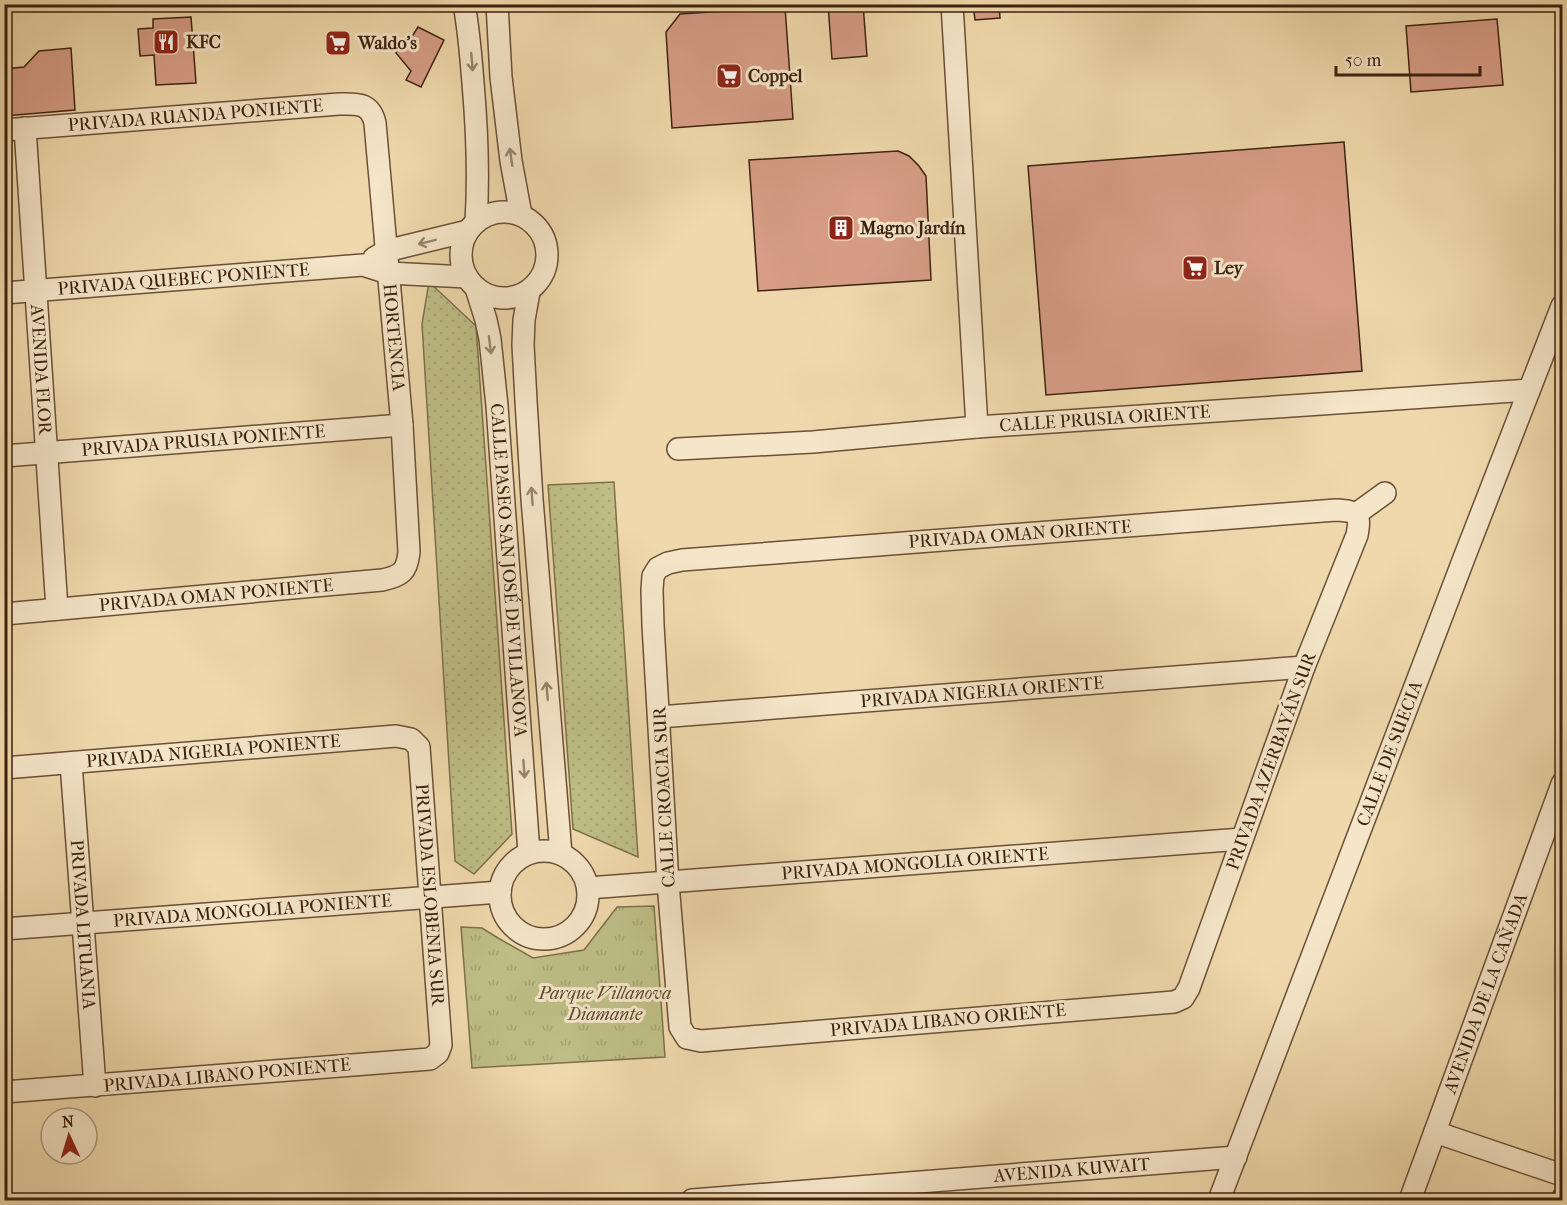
<svg xmlns="http://www.w3.org/2000/svg" width="1567" height="1205" font-family="'IM FELL French Canon',serif">
	<style>
		.grass { fill: url(#grass-dots); stroke: #7e704b; stroke-width: 1.5 }
		.park { fill: url(#park-tufts); stroke: #7e704b; stroke-width: 1.5 }
		.building { fill: #d79d87; stroke: #3d2210; stroke-width: 1.5 }
		.lines { fill: none; stroke-linecap: round; stroke-linejoin: round }
		.minor-casing { stroke: #6a5037; stroke-width: 24 }
		.minor { stroke: #f5e6c9; stroke-width: 21 }
		.oneway { stroke: #99846c }
		.labels { text-anchor: middle; stroke-width: 6; stroke-linejoin: round; paint-order: stroke }
		.poi-label { font-size: 18px; font-weight: bold; fill: #3d2210; stroke: #f5e6c9; text-anchor: start }
		.street-label { font-size: 18px; fill: #3d2210; stroke: #f5e6c9 }
		.park-label { font-size: 18px; font-style: italic; fill: #5d492e; stroke: #f5e6c9 }
	</style>
	<defs>
		<pattern id="grass-dots" width="8" height="8" patternUnits="userSpaceOnUse" patternTransform="scale(1.5)"><rect width="8" height="8" fill="#bebe86"/><path d="M2 2h.1M6 6h.1" fill="none" stroke="#a4a373" stroke-width="1.8" stroke-linecap="round"/></pattern>
		<pattern id="park-tufts" width="24" height="20" patternUnits="userSpaceOnUse" patternTransform="scale(1.5)"><rect width="24" height="20" fill="#bebe86"/><path d="M3 7l-1-3M5 7V3M7 7l1-3M15 17l-1-3M17 17v-4M19 17l1-3" fill="none" stroke="#a4a373"/></pattern>
	</defs>
	<rect width="100%" height="100%" fill="#efd9ac"/>
	<filter id="stains"><feTurbulence type="fractalNoise" baseFrequency=".00333" numOctaves="4"/><feColorMatrix values="0 0 0 0 .2 0 0 0 0 .09 0 0 0 0 .02 0 0 0 .5 -.17"/></filter>
	<radialGradient id="worn" r=".72"><stop offset=".6" stop-color="#630" stop-opacity="0"/><stop offset="1" stop-color="#630" stop-opacity=".3"/></radialGradient>
	<g class="grass">
		<polygon points="429,282 476,326 512,834 474,874 455,861 422,324"/>
		<polygon points="614,482 638,857 573,829 548,485"/>
	</g>
	<polygon class="park" points="654,906 665,1057 472,1068 461,927 482,928 498,938 533,958 584,950 617,907"/>
	<g class="building">
		<polygon points="828,4 863,4 867,56 832,59"/>
		<polygon points="973,4 999,4 1000,18 975,20"/>
		<polygon points="785,7 793,119 672,128 666,32 680,14"/>
		<polygon points="191,17 196,83 156,85 154,55 140,56 138,29 153,28 153,19"/>
		<polygon points="1497,19 1503,85 1411,92 1406,26"/>
		<polygon points="418,27 444,40 421,87 406,80 411,71 396,53 403,40 408,43"/>
		<polygon points="71,48 75,110 4,116 4,69 24,67 39,51"/>
		<polygon points="1344,142 1362,371 1046,395 1028,166"/>
		<polygon points="898,151 909,156 919,166 926,176 931,280 758,291 749,160"/>
	</g>
	<g class="lines">
		<g class="minor-casing">
			<g id="minor">
				<path d="M464,4C469,31 471,57 473,83C477,129 479,176 476,222"/>
				<polyline points="497,4 501,77 511,161 521,215"/>
				<polyline points="952,4 977,427"/>
				<path id="s1" d="M25,128L57,609"/>
				<path id="s2" d="M4,130L339,104C357,104 370,102 375,123L402,425L409,552C407,572 401,576 382,580L4,614"/>
				<circle cx="504" cy="255" r="43"/>
				<polyline points="374,258 386,251 468,231"/>
				<path id="s3" d="M476,288L486,320L490,339L497,406L529,853"/>
				<polyline points="529,292 524,320 523,345 526,401 532,499 561,854"/>
				<path id="s4" d="M4,293L363,265L388,273L467,277"/>
				<path id="s5" d="M678,449L813,442L977,427L1529,390"/>
				<path id="s6" d="M4,456L402,425"/>
				<path d="M1336,510C1358,511 1361,514 1357,535L1304,667L1189,988L1183,998L1174,1002L701,1041L687,1038L680,1027L668,883L653,625L652,590L653,576L658,568L668,563L682,560Z"/>
				<polyline points="1356,514 1385,493"/>
				<path id="s7" d="M659,717L1304,667"/>
				<path id="s8" d="M71,763L95,1086"/>
				<path id="s9" d="M4,768L396,736L411,739L419,747L441,1045L438,1053L430,1059L4,1092"/>
				<circle cx="544" cy="895" r="44"/>
				<path id="s10" d="M588,888L1242,839"/>
				<path id="s11" d="M4,929L500,892"/>
				<polyline points="1435,1132 1562,1175"/>
				<path id="s12" d="M692,1200L1236,1157"/>
				<path id="s13" d="M1219,1200L1464,558L1562,306"/>
				<path id="s14" d="M1410,1200L1562,784"/>
				<polyline points="1562,1200 1562,1199"/>
			</g>
		</g>
		<use href="#minor" class="minor"/>
	</g>
	<defs><path id="oneway-shaft" d="M-6 0H5M1.5-3L5.5 0L1.5 3" fill="none" stroke-width="1.6" stroke-linecap="round" stroke-linejoin="round" transform="scale(1.5)"/></defs>
	<g class="oneway">
		<use href="#oneway-shaft" transform="translate(472 62) rotate(85)"/>
		<use href="#oneway-shaft" transform="translate(511 157) rotate(-98)"/>
		<use href="#oneway-shaft" transform="translate(427 242) rotate(166)"/>
		<use href="#oneway-shaft" transform="translate(490 345) rotate(83)"/>
		<use href="#oneway-shaft" transform="translate(532 496) rotate(-94)"/>
		<use href="#oneway-shaft" transform="translate(547 691) rotate(-95)"/>
		<use href="#oneway-shaft" transform="translate(524 769) rotate(86)"/>
	</g>
	<defs>
		<g id="restaurant-square" transform="scale(1.35)"><rect x="-9" y="-9" width="18" height="18" rx="4" fill="#8f2418" stroke="#f5e6c9"/><path d="M-5-6h1v4h1v-4h1v4h1v-4h1v5L-1.5 .5V6h-2V.5L-5-1ZM5-6V6H3V1.5H1.5Q1.5-4 5-6Z" fill="#fff"/></g>
		<g id="supermarket-square" transform="scale(1.35)"><rect x="-9" y="-9" width="18" height="18" rx="4" fill="#8f2418" stroke="#f5e6c9"/><path d="M-6-5.5h2.5l.6 2H6L4.5 2H-2.5L-4.4-4H-6ZM-1.5 3.2a1.3 1.3 0 1 0 .1 0ZM3 3.2a1.3 1.3 0 1 0 .1 0Z" fill="#fff"/></g>
		<g id="building-square" transform="scale(1.35)"><rect x="-9" y="-9" width="18" height="18" rx="4" fill="#8f2418" stroke="#f5e6c9"/><path d="M-4-6H4V6H1V3H-1V6H-4ZM-2.5-4.3h1.7v1.8h-1.7ZM.8-4.3h1.7v1.8H.8ZM-2.5-1h1.7V.8h-1.7ZM.8-1h1.7V.8H.8Z" fill="#fff"/></g>
	</defs>
	<g fill-rule="evenodd">
		<use href="#restaurant-square" x="166" y="42"/>
		<use href="#supermarket-square" x="338" y="43"/>
		<use href="#supermarket-square" x="729" y="76"/>
		<use href="#building-square" x="841" y="228"/>
		<use href="#supermarket-square" x="1195" y="268"/>
	</g>
	<g class="labels">
		<g class="poi-label">
			<text x="186" y="48">KFC</text>
			<text x="358" y="49">Waldo's</text>
			<text x="748" y="82">Coppel</text>
			<text x="860" y="234">Magno Jardín</text>
			<text x="1214" y="274">Ley</text>
		</g>
		<g class="street-label">
			<text dy="6" stroke="none"><textPath href="#s2" startOffset="192">PRIVADA RUANDA PONIENTE</textPath></text>
			<text dy="6" stroke="none"><textPath href="#s4" startOffset="180">PRIVADA QUEBEC PONIENTE</textPath></text>
			<text dy="6" stroke="none"><textPath href="#s2" startOffset="597">HORTENCIA</textPath></text>
			<text dy="6" stroke="none"><textPath href="#s1" startOffset="242">AVENIDA FLOR</textPath></text>
			<text dy="6" stroke="none"><textPath href="#s5" startOffset="428">CALLE PRUSIA ORIENTE</textPath></text>
			<text dy="6" stroke="none"><textPath href="#s6" startOffset="200">PRIVADA PRUSIA PONIENTE</textPath></text>
			<text transform="translate(1020 534) rotate(-4)" y="6">PRIVADA OMAN ORIENTE</text>
			<text dy="6" stroke="none"><textPath href="#s3" startOffset="285">CALLE PASEO SAN JOSÉ DE VILLANOVA</textPath></text>
			<text transform="translate(216 595) rotate(-5)" y="6">PRIVADA OMAN PONIENTE</text>
			<text dy="6" stroke="none"><textPath href="#s7" startOffset="324">PRIVADA NIGERIA ORIENTE</textPath></text>
			<text dy="6" stroke="none"><textPath href="#s9" startOffset="210">PRIVADA NIGERIA PONIENTE</textPath></text>
			<text dy="6" stroke="none"><textPath href="#s13" startOffset="478">CALLE DE SUECIA</textPath></text>
			<text transform="translate(1271 761) rotate(-70)" y="6">PRIVADA AZERBAYÁN SUR</text>
			<text transform="translate(664 797) rotate(-93)" y="6">CALLE CROACIA SUR</text>
			<text dy="6" stroke="none"><textPath href="#s10" startOffset="328">PRIVADA MONGOLIA ORIENTE</textPath></text>
			<text dy="6" stroke="none"><textPath href="#s9" startOffset="568">PRIVADA ESLOBENIA SUR</textPath></text>
			<text dy="6" stroke="none"><textPath href="#s11" startOffset="249">PRIVADA MONGOLIA PONIENTE</textPath></text>
			<text dy="6" stroke="none"><textPath href="#s8" startOffset="162">PRIVADA LITUANIA</textPath></text>
			<text dy="6" stroke="none"><textPath href="#s14" startOffset="220">AVENIDA DE LA CAÑADA</textPath></text>
			<text transform="translate(948 1020) rotate(-5)" y="6">PRIVADA LIBANO ORIENTE</text>
			<text transform="translate(227 1075) rotate(-5)" y="6">PRIVADA LIBANO PONIENTE</text>
			<text dy="6" stroke="none"><textPath href="#s12" startOffset="381">AVENIDA KUWAIT</textPath></text>
		</g>
		<g class="park-label">
			<text x="605" y="999">Parque Villanova<tspan x="605" dy="21">Diamante</tspan></text>
		</g>
	</g>
	<rect width="1567" height="1205" fill="none" stroke="#efd9ac" stroke-width="24"/>
	<rect x="6" y="6" width="1555" height="1193" fill="none" stroke="#3d2210" stroke-width="3"/>
	<rect x="12" y="12" width="1543" height="1181" fill="none" stroke="#3d2210" stroke-width="1.5"/>
	<g transform="translate(69 1136) rotate(356)"><circle r="28" fill="#f5e6c9" stroke="#ab987f" stroke-width="1.5"/>
	<path d="M0-4.5L10 22L0 15L-10 22Z" fill="#8f2418"/>
	<text y="-9" font-size="16" font-weight="bold" text-anchor="middle" fill="#3d2210">N</text>
	</g>
	<path d="M1336 66v9h144v-9" fill="none" stroke="#3d2210" stroke-width="3"/>
	<text x="1345" y="66" font-size="18" fill="#3d2210" stroke="#f5e6c9" stroke-width="4.5" paint-order="stroke">50 m</text>
	<rect width="100%" height="100%" filter="url(#stains)"/>
	<rect width="100%" height="100%" fill="url(#worn)"/>
</svg>
